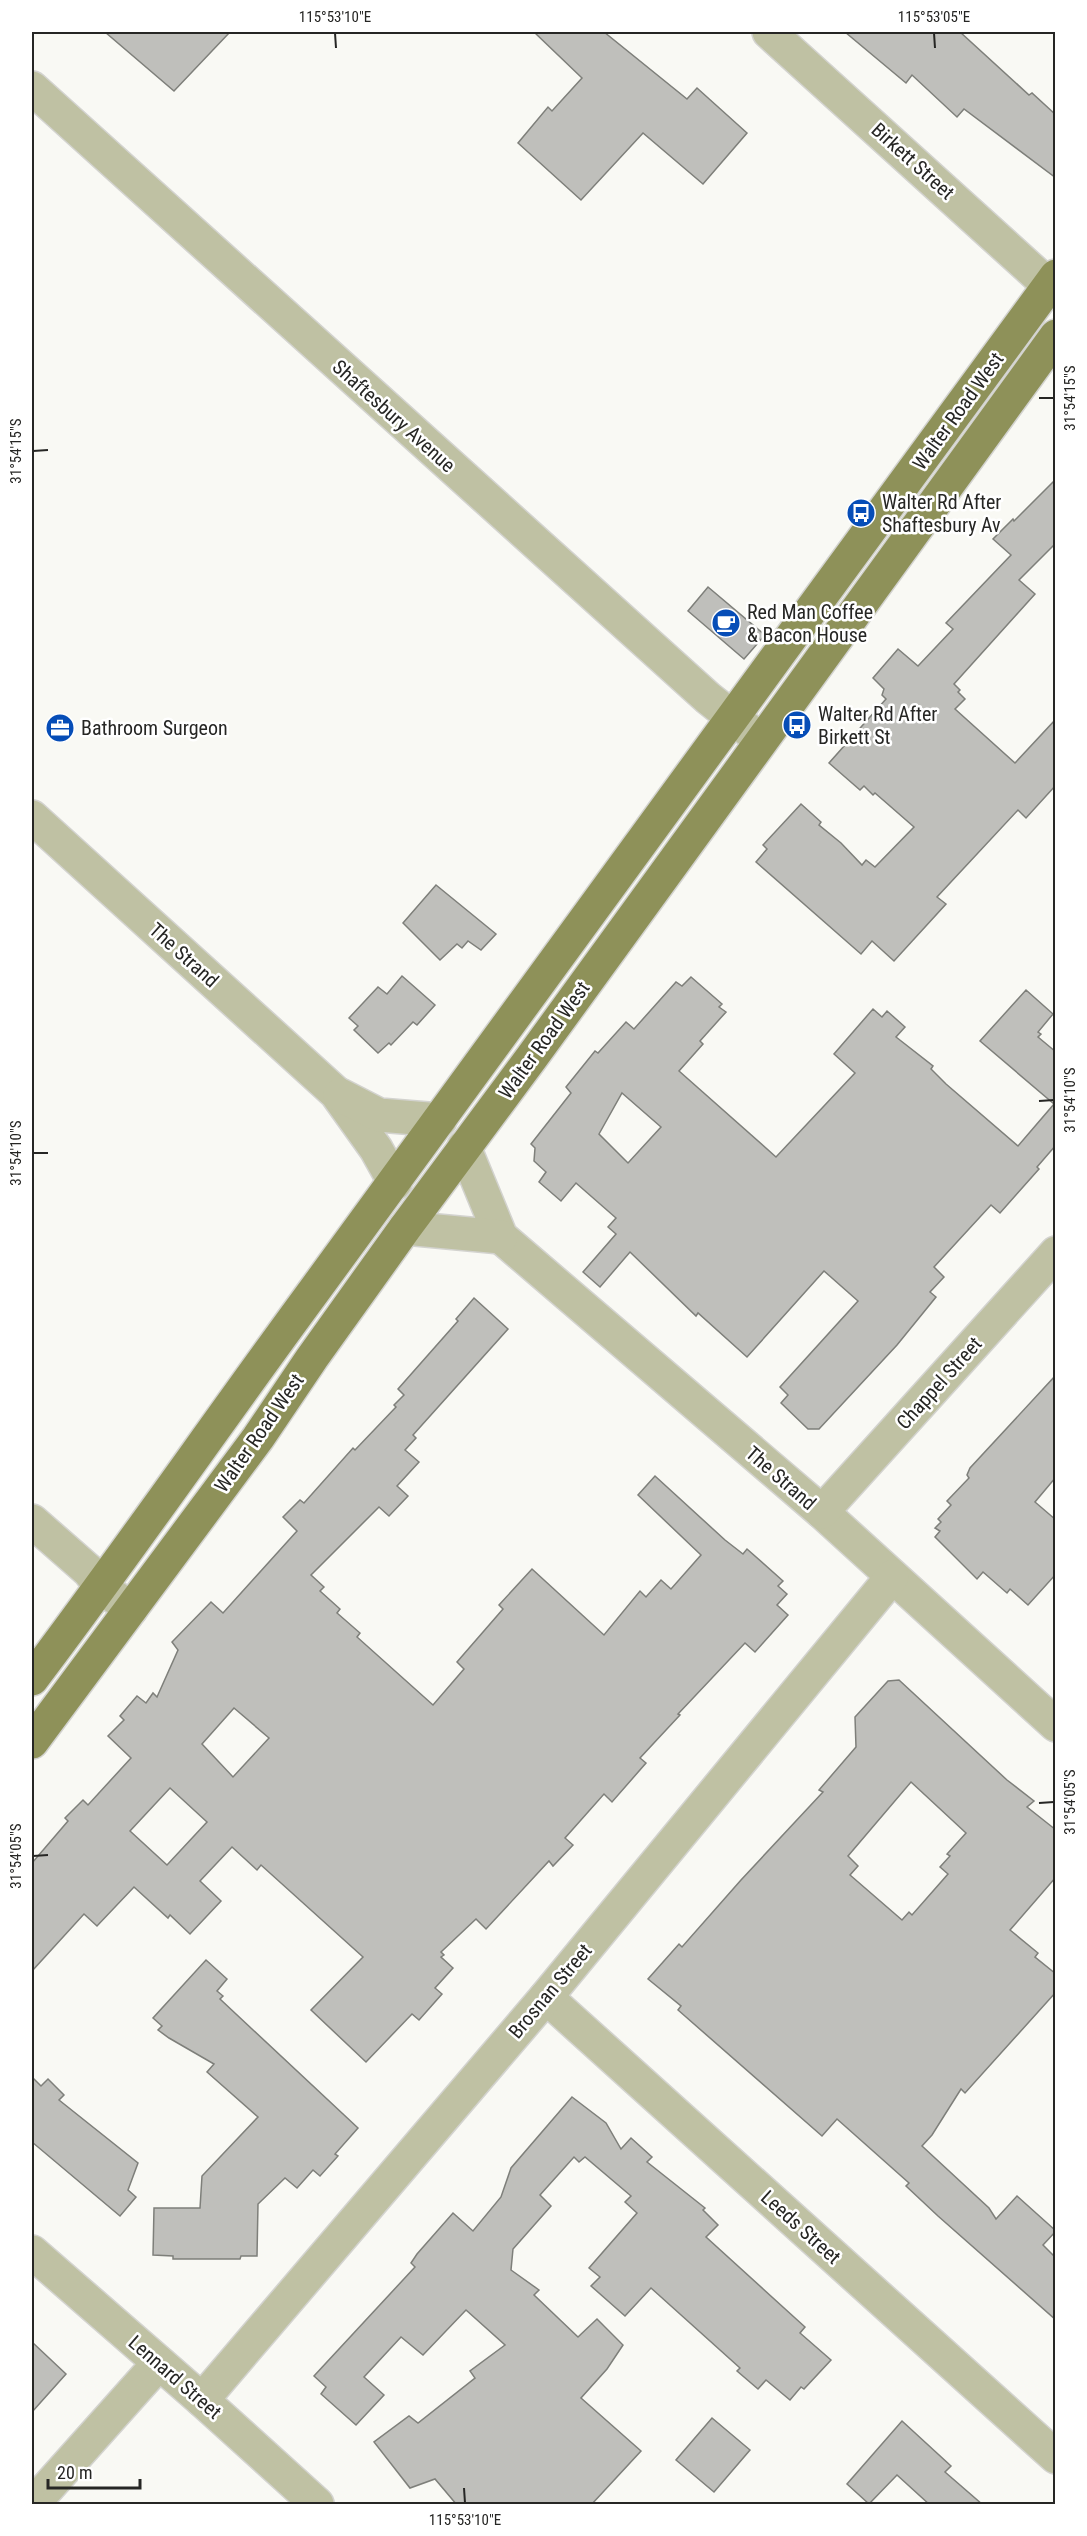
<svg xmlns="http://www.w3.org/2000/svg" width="1087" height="2536" font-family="'Roboto Condensed',sans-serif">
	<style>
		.building { fill: #bfbfbb; stroke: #7e7f7a; stroke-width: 1.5; fill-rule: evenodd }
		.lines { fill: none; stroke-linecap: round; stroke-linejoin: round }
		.street-casing { stroke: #d3d3cf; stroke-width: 36 }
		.primary-casing { stroke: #d3d3cf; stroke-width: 36 }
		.street { stroke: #bfc1a3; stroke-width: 33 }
		.primary { stroke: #8e9159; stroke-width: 33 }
		.ticks { fill: none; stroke: #262624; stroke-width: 2 }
		.labels { text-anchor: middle; stroke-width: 5; stroke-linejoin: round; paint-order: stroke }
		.street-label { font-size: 20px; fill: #262624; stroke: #fff }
		.poi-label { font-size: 20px; fill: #262624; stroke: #fff; text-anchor: start }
		.neatline { fill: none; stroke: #262624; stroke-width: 2 }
		.ticks-label { font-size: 15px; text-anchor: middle; fill: #262624 }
	</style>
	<rect width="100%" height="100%" fill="#f9f9f4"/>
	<g class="building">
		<polygon points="105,32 230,32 174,91"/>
		<polygon points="534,32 604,32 687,99 697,88 747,133 703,184 643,133 581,200 518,143 548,107 552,111 582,78"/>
		<polygon points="845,32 960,32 1029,95 1032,93 1056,115 1056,178 964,109 957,117 912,75 906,83"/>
		<polygon points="1056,479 1056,543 1019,580 1035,594 954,684 960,690 958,692 965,699 955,709 1015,763 1056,719 1056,785 1026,818 1018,810 937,897 946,904 894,961 872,941 861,954 756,862 767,849 763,845 801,804 821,822 819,825 841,843 862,865 866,860 875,867 914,827 875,793 873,795 864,786 860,790 829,763 886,699 882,695 884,689 873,678 898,649 918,666 953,629 946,623 1011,555 993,539 1013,519 1014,521"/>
		<polygon points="708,587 765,635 744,659 688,611"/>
		<polygon points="436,885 496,934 481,950 468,941 462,948 457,944 440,960 403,923"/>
		<polygon points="402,976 435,1005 417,1025 413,1022 391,1045 389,1043 378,1053 354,1030 358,1026 349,1018 378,987 387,994"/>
		<path d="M691,977L722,1004L719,1007L726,1012L700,1041L703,1044L679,1071L776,1157L855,1073L834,1054L873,1009L882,1017L887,1011L905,1027L896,1037L933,1066L931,1069L946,1084L1018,1146L1054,1104L980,1041L1026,990L1053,1014L1038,1032L1041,1034L1038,1037L1056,1052V1145L1037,1167L1039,1169L1000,1213L991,1205L934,1267L944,1277L930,1292L936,1297L897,1345L819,1429H808L781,1403L788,1395L780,1387L858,1301L824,1271L747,1357L698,1313L696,1316L630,1252L600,1287L583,1272L616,1234L608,1227L616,1218L576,1183L561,1201L539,1182L546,1172L534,1161L535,1148L531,1144L571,1093L566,1087L595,1051L598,1053L626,1022L634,1029L676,982L682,986ZM622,1093L661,1127L628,1163L599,1134Z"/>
		<path d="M474,1298L508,1329L413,1435L416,1438L405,1450L419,1462L397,1486L408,1496L389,1516L379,1507L311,1575L324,1587L320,1591L340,1609L337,1613L360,1633L357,1637L433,1705L464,1669L457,1662L503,1609L499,1605L532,1569L604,1635L640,1591L646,1597L661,1580L671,1589L701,1555L638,1495L655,1476L725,1540L743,1554L747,1549L783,1581L778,1586L787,1594L777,1605L788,1615L755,1652L745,1643L678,1714L680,1715L640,1758L646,1763L612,1802L604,1794L565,1838L573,1845L553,1866L549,1861L486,1929L476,1919L441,1952L444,1955L441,1957L453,1968L435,1988L442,1994L419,2020L412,2014L366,2062L311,2010L363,1957L261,1865L257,1870L232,1847L200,1881L221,1901L190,1934L170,1915L168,1918L134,1887L97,1926L84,1914L32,1971V1863L68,1821L65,1818L83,1800L88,1805L131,1758L108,1736L124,1720L120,1716L137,1696L146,1703L153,1693L157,1697L178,1650L172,1642L211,1602L223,1613L297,1531L283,1517L300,1500L304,1503L353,1448L355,1450L396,1407L394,1405L404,1395L398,1389L458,1321L456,1319ZM234,1708L269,1738L233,1777L202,1744ZM170,1788L207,1822L167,1865L130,1831Z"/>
		<polygon points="1056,1375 1056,1477 1035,1502 1056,1520 1056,1574 1028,1605 1010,1589 1007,1593 983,1572 977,1579 935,1537 940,1531 935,1528 941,1522 938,1519 951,1505 947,1501 969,1478 967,1475 970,1468"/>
		<path d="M899,1680L1007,1780L1034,1801L1027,1807L1056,1830V1877L1010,1930L1038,1953L1035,1957L1056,1974V1992L965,2093L961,2089L932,2135L922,2146L989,2208L996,2219L1017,2196L1056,2231L1043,2245L1056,2258V2320L938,2216L906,2186L909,2183L837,2119L822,2136L678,2010L681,2006L648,1979L679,1944L682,1947L741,1880L823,1792L819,1790L856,1747L855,1717L888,1681ZM911,1782L966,1833L947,1854L950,1856L940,1867L948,1874L912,1915L909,1912L902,1920L850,1875L858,1866L848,1856Z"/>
		<polygon points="206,1960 227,1979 217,1991 223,1996 220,1999 358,2128 335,2154 338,2156 320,2176 313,2170 297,2188 285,2178 258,2204 257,2256 241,2256 240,2259 173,2259 173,2256 153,2255 154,2208 200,2208 202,2176 258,2117 207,2072 214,2064 169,2038 158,2030 162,2026 153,2018"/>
		<polygon points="32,2077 41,2086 48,2079 64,2095 59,2100 138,2163 128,2190 136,2197 120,2216 32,2142"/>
		<polygon points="572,2097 606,2123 621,2149 631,2138 652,2157 647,2162 705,2208 703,2210 718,2225 706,2237 805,2327 800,2333 831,2360 804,2389 801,2387 790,2400 766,2380 758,2389 737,2371 740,2368 651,2288 625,2316 591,2286 600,2277 589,2268 637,2213 625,2202 631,2196 585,2157 579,2162 574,2157 540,2195 551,2206 513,2249 511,2270 539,2290 534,2295 578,2337 597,2319 623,2345 607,2369 581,2398 641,2451 591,2505 457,2505 435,2479 410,2488 374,2442 409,2416 418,2423 475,2378 470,2371 505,2345 466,2310 423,2355 401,2337 364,2377 384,2395 356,2425 321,2394 326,2387 314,2376 415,2267 411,2263 417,2254 453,2213 473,2231 501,2197 511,2168"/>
		<polygon points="32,2342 66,2374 32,2412"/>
		<polygon points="712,2418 750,2450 714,2492 676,2460"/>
		<polygon points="902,2421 951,2466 945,2472 983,2505 930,2505 897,2475 869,2504 847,2484"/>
	</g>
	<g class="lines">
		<g class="street-casing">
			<g id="street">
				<polyline points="769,32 1056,292"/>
				<polyline points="32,88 708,698 761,740"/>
				<polyline points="32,817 336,1093 376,1149 395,1183"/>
				<polyline points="340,1095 379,1115 440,1120"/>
				<polyline points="464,1147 501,1237 822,1512 1056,1725"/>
				<polyline points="405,1228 501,1237"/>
				<polyline points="822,1512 1056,1253"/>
				<polyline points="32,1521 89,1571 101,1587 131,1609"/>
				<polyline points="546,1997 1056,2457"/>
				<polyline points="32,2252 202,2400 317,2504"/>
				<polyline points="202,2400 546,1997 892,1577"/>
				<polyline points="33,2504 159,2363"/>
			</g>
		</g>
		<g class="primary-casing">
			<g id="primary">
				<path d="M32,1679C128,1552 219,1420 314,1291C562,954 807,613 1056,276"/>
				<polyline points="32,1742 258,1438 312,1358 405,1228 532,1057 1056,336"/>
			</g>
		</g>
		<use href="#street" class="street"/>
		<use href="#primary" class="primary"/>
	</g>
	<path class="ticks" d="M335,33L336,48M934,33L935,48M1039,398H1054M33,451L48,450M1039,1101L1054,1100M33,1153H48M1039,1803L1054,1802M33,1856L48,1855M464,2488L465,2503"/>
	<defs>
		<g id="bus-disc" transform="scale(1.5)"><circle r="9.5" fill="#064db7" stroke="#fff"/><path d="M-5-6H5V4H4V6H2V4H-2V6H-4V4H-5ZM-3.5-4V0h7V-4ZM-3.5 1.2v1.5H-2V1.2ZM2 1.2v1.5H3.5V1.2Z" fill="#fff"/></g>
		<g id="cafe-disc" transform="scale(1.5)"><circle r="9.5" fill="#064db7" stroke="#fff"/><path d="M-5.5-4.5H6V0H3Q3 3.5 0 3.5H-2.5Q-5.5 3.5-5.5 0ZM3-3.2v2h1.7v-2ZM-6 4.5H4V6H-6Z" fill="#fff"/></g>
		<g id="office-disc" transform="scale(1.5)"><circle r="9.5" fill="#064db7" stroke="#fff"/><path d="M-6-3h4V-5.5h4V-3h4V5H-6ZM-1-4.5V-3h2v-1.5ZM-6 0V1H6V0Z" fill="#fff"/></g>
	</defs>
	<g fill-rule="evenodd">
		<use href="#bus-disc" x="861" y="513"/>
		<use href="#cafe-disc" x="726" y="623"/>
		<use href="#bus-disc" x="797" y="725"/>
		<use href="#office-disc" x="60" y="728"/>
	</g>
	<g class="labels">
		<g class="street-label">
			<text transform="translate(913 161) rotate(42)" y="7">Birkett Street</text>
			<text transform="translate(958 411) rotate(-54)" y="7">Walter Road West</text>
			<text transform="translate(394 416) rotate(42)" y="7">Shaftesbury Avenue</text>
			<text transform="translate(184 955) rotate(42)" y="7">The Strand</text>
			<text transform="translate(544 1040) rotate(-54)" y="7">Walter Road West</text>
			<text transform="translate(939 1383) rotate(-48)" y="7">Chappel Street</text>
			<text transform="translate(259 1433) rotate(-55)" y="7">Walter Road West</text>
			<text transform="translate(781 1478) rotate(41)" y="7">The Strand</text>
			<text transform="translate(550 1991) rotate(-50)" y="7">Brosnan Street</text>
			<text transform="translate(801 2227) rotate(42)" y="7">Leeds Street</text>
			<text transform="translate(175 2377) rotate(41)" y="7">Lennard Street</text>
		</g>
		<g class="poi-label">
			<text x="882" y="509">Walter Rd After<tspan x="882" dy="23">Shaftesbury Av</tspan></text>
			<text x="747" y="619">Red Man Coffee<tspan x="747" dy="23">&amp; Bacon House</tspan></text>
			<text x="818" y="721">Walter Rd After<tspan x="818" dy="23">Birkett St</tspan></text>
			<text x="81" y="735">Bathroom Surgeon</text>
		</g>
	</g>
	<rect width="1087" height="2536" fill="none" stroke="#ffffff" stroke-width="66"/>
	<path d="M48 2479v9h92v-9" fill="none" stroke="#262624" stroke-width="3"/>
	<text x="57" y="2479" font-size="18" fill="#262624" stroke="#ffffff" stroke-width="4.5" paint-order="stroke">20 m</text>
	<rect x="33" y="33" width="1021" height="2470" class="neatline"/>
	<g class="ticks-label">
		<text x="335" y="22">115°53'10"E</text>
		<text x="934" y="22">115°53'05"E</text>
		<text transform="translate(1070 398) rotate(-90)" y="5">31°54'15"S</text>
		<text transform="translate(16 451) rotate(-90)" y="5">31°54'15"S</text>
		<text transform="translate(1070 1100) rotate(-90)" y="5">31°54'10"S</text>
		<text transform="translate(16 1153) rotate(-90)" y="5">31°54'10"S</text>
		<text transform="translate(1070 1802) rotate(-90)" y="5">31°54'05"S</text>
		<text transform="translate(16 1856) rotate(-90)" y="5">31°54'05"S</text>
		<text x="465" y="2525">115°53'10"E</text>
	</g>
</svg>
